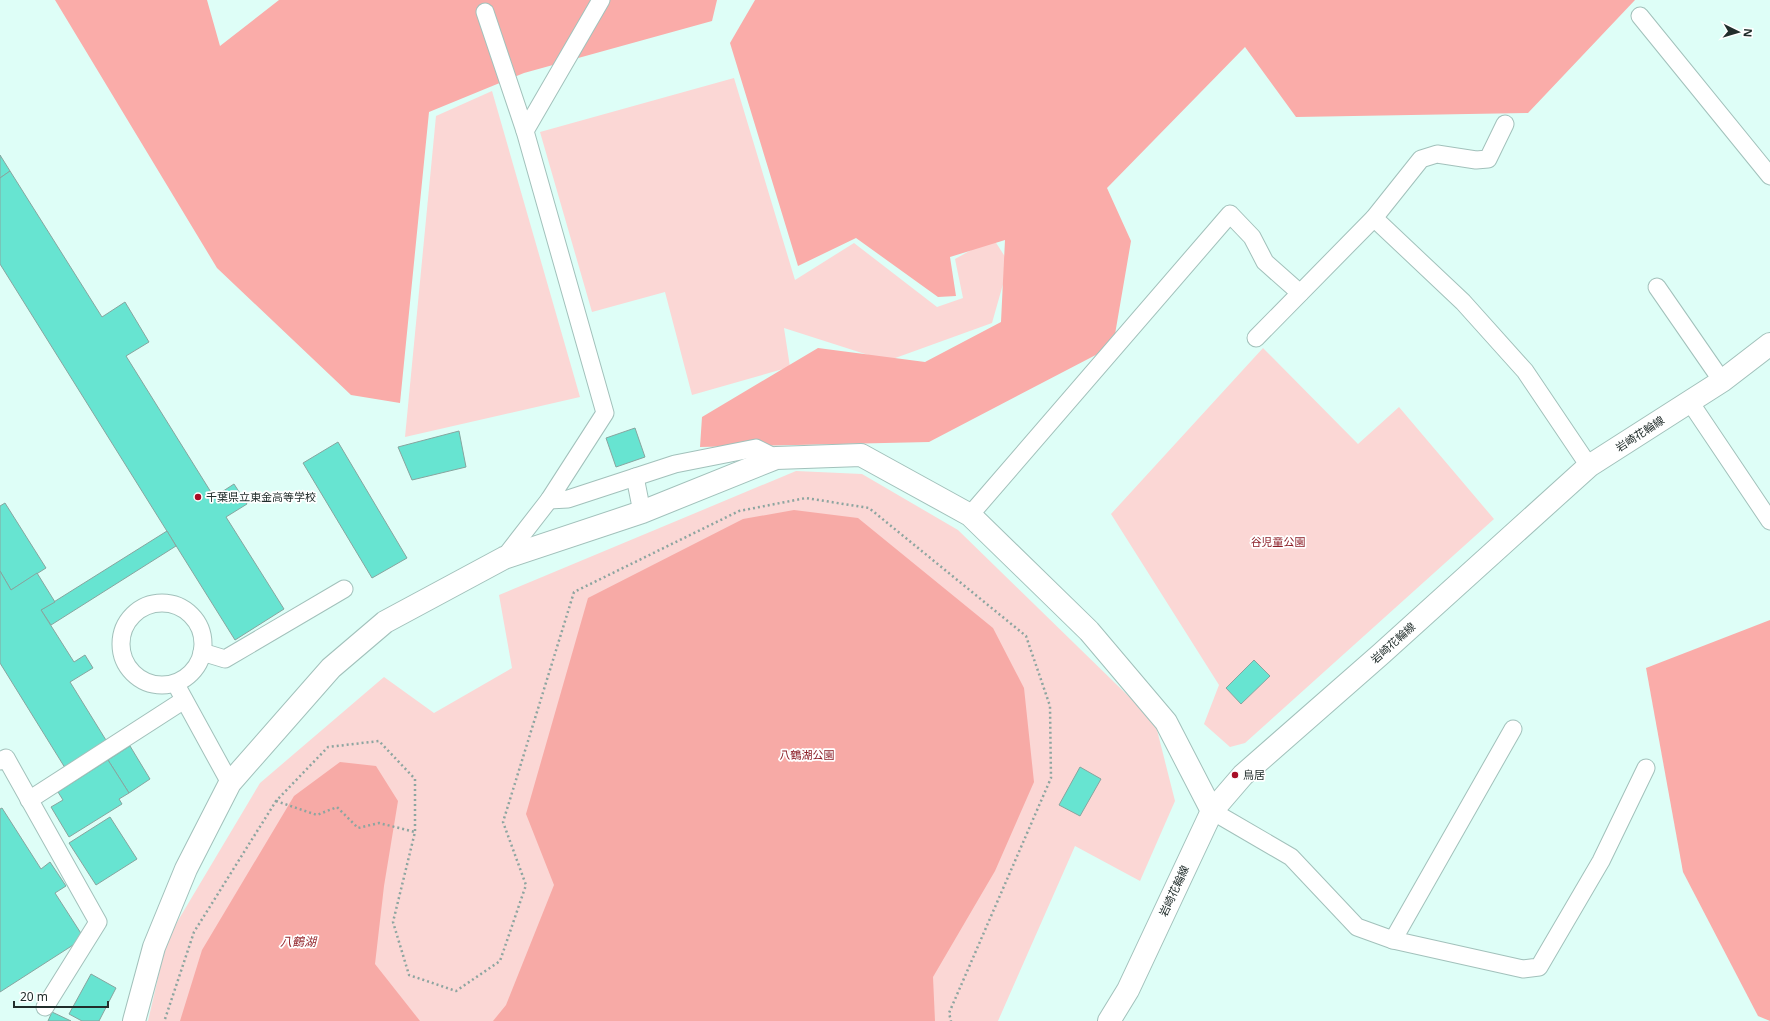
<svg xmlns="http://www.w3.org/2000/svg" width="1770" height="1021" font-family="'Noto Sans','Noto Sans JP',sans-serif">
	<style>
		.green { fill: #fbd7d5 }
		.forest { fill: #faaca9 }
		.water { fill: #f7aaa6 }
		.building { fill: #67e4d1; stroke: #87a59f }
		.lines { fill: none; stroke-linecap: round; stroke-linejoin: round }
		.service-casing { stroke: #a2c1bb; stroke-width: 19 }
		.minor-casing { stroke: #a2c1bb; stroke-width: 24 }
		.path { stroke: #8da5a0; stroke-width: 2.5; stroke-dasharray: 2 3; stroke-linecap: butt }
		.service { stroke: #fff; stroke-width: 17 }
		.minor { stroke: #fff; stroke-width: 22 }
		.poi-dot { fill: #a70e26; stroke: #fff; stroke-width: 1.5 }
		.labels { text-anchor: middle; stroke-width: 3.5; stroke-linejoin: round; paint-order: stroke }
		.street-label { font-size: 11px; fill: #212d2b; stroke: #fff }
		.poi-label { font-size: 11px; fill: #212d2b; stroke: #fff; text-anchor: start }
		.park-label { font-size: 11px; fill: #8b1d26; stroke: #fff }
		.water-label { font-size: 12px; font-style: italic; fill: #94262d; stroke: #fff }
	</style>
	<rect width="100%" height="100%" fill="#defef7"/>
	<g class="green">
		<polygon points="734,78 795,280 854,243 937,307 963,298 955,259 993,238 1009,263 992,323 887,361 784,328 790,367 692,395 665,292 592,312 540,132"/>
		<polygon points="492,91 580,397 405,437 436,116"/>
		<polygon points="1263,348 1358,444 1399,407 1494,519 1245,743 1230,747 1204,724 1219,685 1111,514"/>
		<polygon points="796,471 862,474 958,530 1155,722 1175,801 1140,881 1075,846 998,1021 148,1021 167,939 260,783 384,677 434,713 512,668 499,595"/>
	</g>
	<g class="forest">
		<polygon points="55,0 207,0 220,46 279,0 717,0 712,21 524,73 429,112 400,403 351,395 217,268"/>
		<polygon points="755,0 1635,0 1528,113 1296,117 1245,47 1107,188 1131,241 1113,346 929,442 700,447 702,417 818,348 925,362 1001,322 1005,240 950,257 956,296 938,297 856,238 798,266 730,43"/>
		<polygon points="1770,620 1770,1021 1758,1016 1683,872 1646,668"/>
	</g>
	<g class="water">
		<polygon points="794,510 858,518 993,628 1024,688 1034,782 995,871 933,977 935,1021 493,1021 506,1005 554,885 526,814 588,598 743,519"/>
		<polygon points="340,762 376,766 398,801 384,886 375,964 420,1021 180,1021 202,950 294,796"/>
	</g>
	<g class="building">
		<polygon points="0,155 10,171 0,178"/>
		<polygon points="10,171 102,317 125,302 149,342 126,356 214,497 234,484 247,504 226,517 284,609 235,640 0,264 0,178"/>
		<polygon points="635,428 645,457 616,467 606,438"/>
		<polygon points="459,431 466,467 412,480 398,447"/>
		<polygon points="338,442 407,558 372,578 303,463"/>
		<polygon points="5,503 46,568 11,590 0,571 0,506"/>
		<polygon points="167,531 176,546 51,625 41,610"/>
		<polygon points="0,571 11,590 37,573 55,602 41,610 74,662 85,655 93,668 70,682 109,745 67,771 0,663"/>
		<polygon points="1254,660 1270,676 1241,704 1226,688"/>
		<polygon points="130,746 150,779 129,793 108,760"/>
		<polygon points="108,760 129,793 119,799 122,804 69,837 51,807 63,800 58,792"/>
		<polygon points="1080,767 1101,779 1080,816 1059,805"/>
		<polygon points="2,808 41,869 50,862 66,886 55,893 84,938 0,992 0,809"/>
		<polygon points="110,817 137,859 96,885 69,843"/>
		<polygon points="91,974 116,988 99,1021 82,1021 69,1014"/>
		<polygon points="52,1012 71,1021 48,1021"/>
	</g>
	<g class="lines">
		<g class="service-casing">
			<g id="service">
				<polyline points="485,12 525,131"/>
				<polyline points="1640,16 1770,176"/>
				<polyline points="1374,218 1463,302 1525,371 1589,466"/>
				<polyline points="1657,287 1722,381"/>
				<polyline points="1256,338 1374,218 1421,159 1437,154 1476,160 1488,159 1505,124"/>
				<polyline points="1690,402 1770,521"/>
				<polyline points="635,477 642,512"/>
				<polyline points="549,500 568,499 675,464 756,448 776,458"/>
				<polyline points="970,515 1230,214 1252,237 1265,262 1300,293"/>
				<polyline points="504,558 549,500 605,413 525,131 601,0"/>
				<circle cx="162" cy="644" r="41"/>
				<polyline points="202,652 225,659 344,589"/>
				<polyline points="179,690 230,783"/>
				<polyline points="0,761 6,758 98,922 45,1007"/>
				<polyline points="29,800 184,700"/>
				<polyline points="1212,811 1291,857 1357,927 1393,940 1523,969 1539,967 1601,861 1646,768"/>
				<polyline points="1393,940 1513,729"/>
			</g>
		</g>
		<g class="minor-casing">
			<g id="minor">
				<polyline points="134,1021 154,947 186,869 230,783 331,668 385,622 504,558 642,512 776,458 861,455 970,515 1089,631 1166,722 1212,811"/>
				<polyline points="1109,1021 1128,990 1212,811 1243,775 1381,654 1589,466 1722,381 1770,344"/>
			</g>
		</g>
		<g class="path">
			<polyline points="276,801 317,815 337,807 358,828 379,823 415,832"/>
			<polyline points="165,1019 194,932 276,801 328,747 379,741 415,779 415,832 393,922 409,975 456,991 500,961 526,885 503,822 574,592 739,511 806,498 869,508 1026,636 1050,706 1051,778 949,1013 951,1021"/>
		</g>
		<use href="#service" class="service"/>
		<use href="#minor" class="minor"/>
	</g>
	<g class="poi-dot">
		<circle cx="198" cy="497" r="4"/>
		<circle cx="1235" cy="775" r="4"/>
	</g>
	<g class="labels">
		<g class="street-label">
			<text transform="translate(1640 434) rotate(-33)" y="4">岩崎花輪線</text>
			<text transform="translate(1393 643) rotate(-42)" y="4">岩崎花輪線</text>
			<text transform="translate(1174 891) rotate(-65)" y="4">岩崎花輪線</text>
		</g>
		<g class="poi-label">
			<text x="206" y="501">千葉県立東金高等学校</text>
			<text x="1243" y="779">鳥居</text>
		</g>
		<g class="park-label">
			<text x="1278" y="546">谷児童公園</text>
			<text x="807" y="759">八鶴湖公園</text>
		</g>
		<g class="water-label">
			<text x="298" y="946">八鶴湖</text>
		</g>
	</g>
	<g transform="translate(1738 32) rotate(95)" stroke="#ffffff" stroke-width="3" paint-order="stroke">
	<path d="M0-3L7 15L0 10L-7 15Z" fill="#212d2b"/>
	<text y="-6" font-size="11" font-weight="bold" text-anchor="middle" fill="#212d2b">N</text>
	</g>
	<path d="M14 1001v6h94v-6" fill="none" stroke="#212d2b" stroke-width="2"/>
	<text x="20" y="1001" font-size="12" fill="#212d2b" stroke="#ffffff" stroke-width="3" paint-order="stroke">20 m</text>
</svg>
